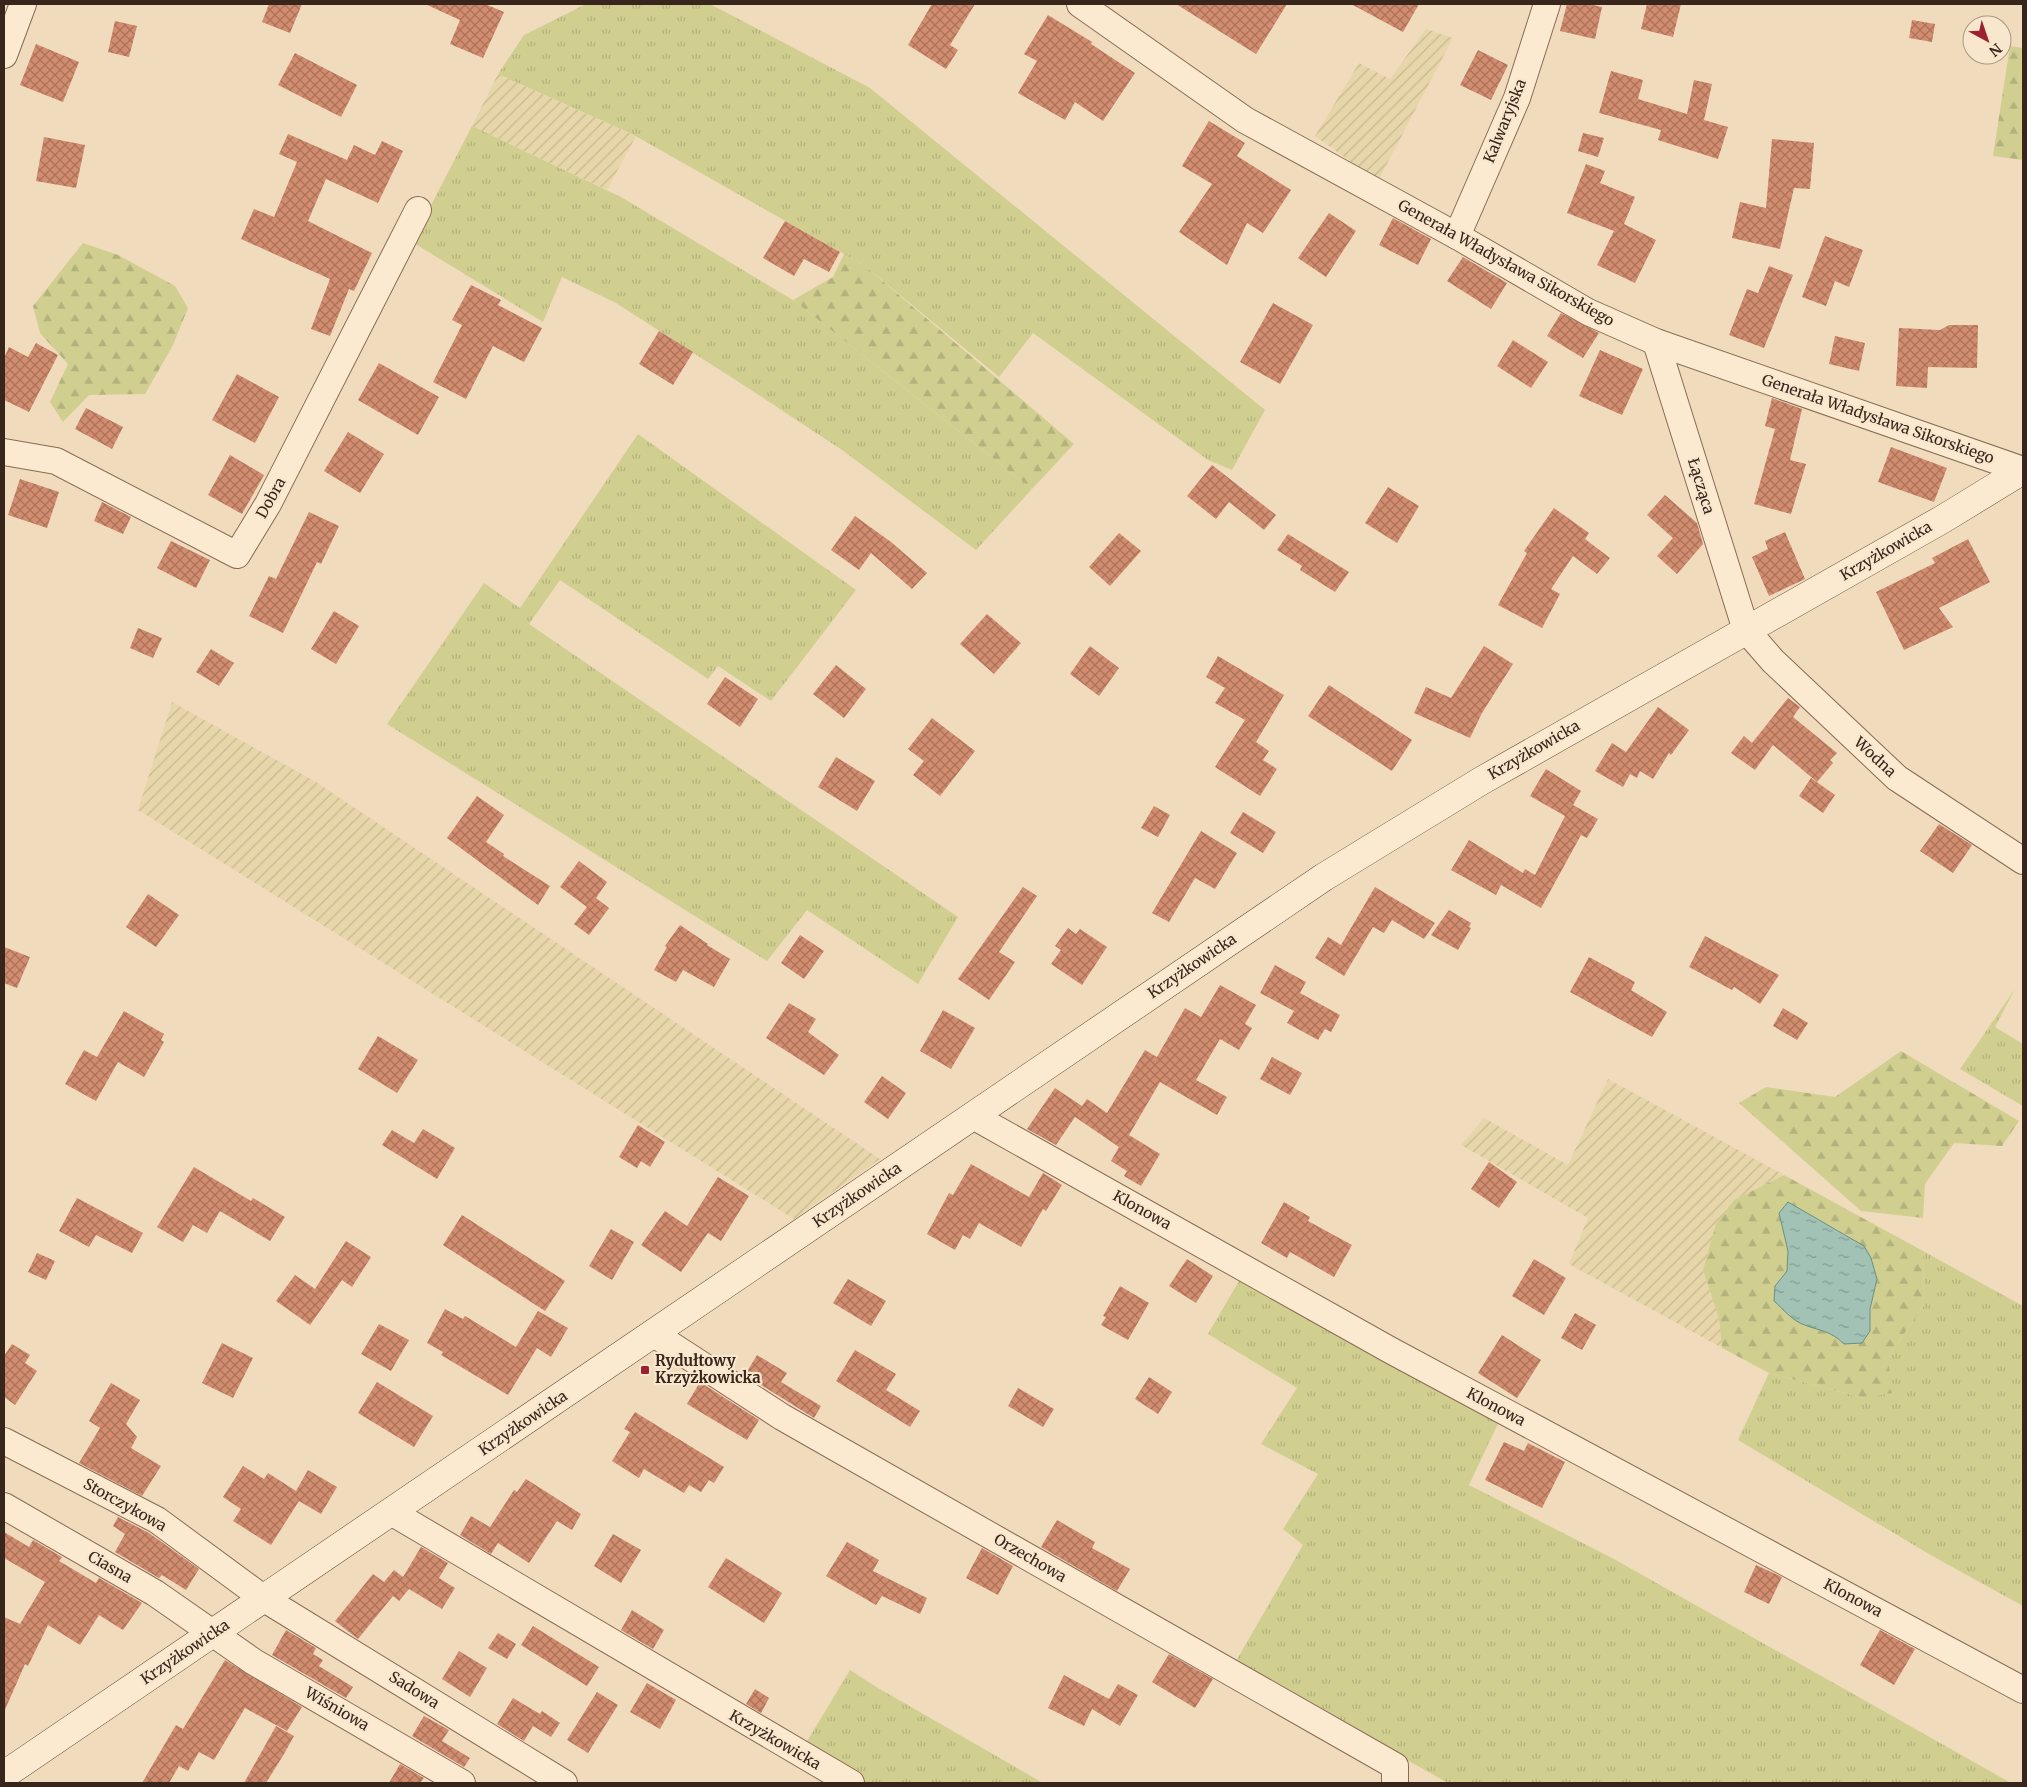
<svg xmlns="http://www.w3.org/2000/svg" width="2027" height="1787" font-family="Merriweather,serif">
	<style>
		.farmland { fill: url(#farmland-furrows) }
		.grass { fill: url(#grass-tufts) }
		.forest { fill: url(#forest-firs); fill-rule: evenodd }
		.water { fill: url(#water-ripples); stroke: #689081 }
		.building { fill: url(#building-cross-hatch) }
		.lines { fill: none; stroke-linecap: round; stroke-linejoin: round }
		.street-casing { stroke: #8a6b55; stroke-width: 28 }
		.secondary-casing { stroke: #6b4c38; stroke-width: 29 }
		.street { stroke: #fbe9d0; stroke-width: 26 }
		.secondary { stroke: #fbe9d0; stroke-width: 28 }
		.poi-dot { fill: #9d2030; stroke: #f8e6cd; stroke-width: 2 }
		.labels { text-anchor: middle; stroke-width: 4.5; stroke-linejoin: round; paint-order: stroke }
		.street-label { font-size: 15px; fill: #38251b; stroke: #f8e6cd }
		.poi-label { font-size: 15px; font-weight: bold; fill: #38251b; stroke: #f8e6cd; text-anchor: start }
	</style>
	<defs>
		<pattern id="farmland-furrows" width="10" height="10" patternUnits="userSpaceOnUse" patternTransform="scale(1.25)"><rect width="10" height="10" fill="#e7d6a9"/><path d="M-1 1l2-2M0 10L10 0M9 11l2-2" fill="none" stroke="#c7b891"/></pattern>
		<pattern id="grass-tufts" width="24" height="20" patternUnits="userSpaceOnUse" patternTransform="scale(1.25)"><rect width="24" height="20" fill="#d0cf90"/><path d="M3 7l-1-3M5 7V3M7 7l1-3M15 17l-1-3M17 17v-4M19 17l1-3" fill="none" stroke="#b3b27c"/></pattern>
		<pattern id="forest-firs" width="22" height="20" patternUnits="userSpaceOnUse" patternTransform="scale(1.25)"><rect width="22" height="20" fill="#d0cf90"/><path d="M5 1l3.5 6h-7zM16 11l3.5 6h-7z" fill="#b3b27c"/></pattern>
		<pattern id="water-ripples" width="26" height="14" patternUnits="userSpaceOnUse" patternTransform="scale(1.25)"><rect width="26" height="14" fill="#a1c2b4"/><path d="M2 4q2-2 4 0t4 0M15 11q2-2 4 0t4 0" fill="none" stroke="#849d92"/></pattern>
		<pattern id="building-cross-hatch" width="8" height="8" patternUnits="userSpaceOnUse" patternTransform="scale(1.25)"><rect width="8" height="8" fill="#d28c6f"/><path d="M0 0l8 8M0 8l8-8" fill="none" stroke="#ab725a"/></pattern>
	</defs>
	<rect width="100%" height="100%" fill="#f1dbbd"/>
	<g class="farmland">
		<polygon points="1426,29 1453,38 1378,181 1315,136 1359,63 1390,79"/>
		<polygon points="498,74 636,136 607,190 472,126"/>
		<polygon points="172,702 316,782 880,1159 794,1219 138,810"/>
		<polygon points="1608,1079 1784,1175 1734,1200 1703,1270 1719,1319 1722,1348 1569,1264 1588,1218 1461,1145 1484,1118 1568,1165"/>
	</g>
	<g class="grass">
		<polygon points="586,4 710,4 870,88 1265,410 1232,470 1208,460 1033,333 999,377 865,266 632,134 498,74 524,35"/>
		<polygon points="472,126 621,197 793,300 1032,489 976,550 842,450 751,390 616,303 562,277 543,322 412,242"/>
		<polygon points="638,434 856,590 771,701 718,666 708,679 560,580 529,624 958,917 918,984 807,910 767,961 387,724 484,583 520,608"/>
		<polygon points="2015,989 1995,1027 2023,1044 2023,1106 1960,1069"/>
		<polygon points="1923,1251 2023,1306 2023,1606 1934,1557 1738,1440 1769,1373 1864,1398 1888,1357 1924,1305"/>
		<polygon points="1246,1269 1504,1411 1469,1485 1614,1559 2011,1783 1448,1783 1235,1663 1303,1545 1283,1529 1318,1474 1261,1444 1297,1388 1208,1334"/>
		<polygon points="850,1670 878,1688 1043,1783 865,1783 803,1748"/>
	</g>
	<g class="forest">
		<polygon points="2010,46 2023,48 2023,160 1993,156"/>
		<polygon points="83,243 118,255 175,286 188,308 173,345 145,394 89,395 63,422 50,402 68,364 40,333 33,306"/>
		<polygon points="844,254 865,266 1074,444 1032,489 793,300 833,277"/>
		<polygon points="1901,1051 2019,1121 2002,1146 1954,1143 1925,1184 1923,1218 1861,1211 1739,1103 1766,1087 1835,1097"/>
		<path d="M1784,1175L1923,1251L1924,1305L1888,1357L1892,1393L1864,1398L1769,1373L1722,1348L1719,1319L1703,1270L1716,1224L1734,1200ZM1788,1202L1824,1224L1838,1230L1877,1279L1870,1309V1331L1844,1344L1834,1334L1801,1323L1775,1286L1787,1271L1788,1251L1779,1213Z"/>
	</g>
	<path class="water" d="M1788,1202L1864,1246L1871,1258L1877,1279L1870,1309V1331L1862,1343L1844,1344C1830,1330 1819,1331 1802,1324C1791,1319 1783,1309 1774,1301L1775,1286L1787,1271L1788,1251L1779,1213Z"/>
	<g class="building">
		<polygon points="269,4 302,4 290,33 262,22"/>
		<polygon points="425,4 485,4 504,12 483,58 450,44 460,20"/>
		<polygon points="932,4 975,4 950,45 958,50 946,69 908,45"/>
		<polygon points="1176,4 1287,4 1256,54"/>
		<polygon points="1351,4 1419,4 1403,32"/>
		<polygon points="1567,4 1588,4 1602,7 1595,39 1560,31"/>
		<polygon points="1647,4 1681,4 1673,37 1641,29"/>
		<polygon points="1048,15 1092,42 1091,44 1135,73 1103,121 1075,102 1065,120 1018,93 1037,61 1024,54"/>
		<polygon points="1912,20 1935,24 1932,42 1909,38"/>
		<polygon points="115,21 137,26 129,57 108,52"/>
		<polygon points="36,44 79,62 63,102 20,85"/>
		<polygon points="1478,50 1508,65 1491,100 1460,85"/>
		<polygon points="295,53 357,85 341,117 278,85"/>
		<polygon points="1611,71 1643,80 1638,99 1687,114 1694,80 1712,84 1704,120 1728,127 1718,159 1658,140 1661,130 1599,113"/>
		<polygon points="1209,121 1245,143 1237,156 1291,190 1263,233 1247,223 1227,265 1179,232 1212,184 1182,166"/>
		<polygon points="1583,133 1604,138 1598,157 1578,151"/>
		<polygon points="288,134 347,160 354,145 375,155 382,141 403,151 378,203 326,179 308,221 372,253 354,291 349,289 330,336 311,329 330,279 241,239 254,209 274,217 297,162 279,154"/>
		<polygon points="44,137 85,145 76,188 36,181"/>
		<polygon points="1772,139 1814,143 1810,189 1794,188 1780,249 1732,238 1740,202 1766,208"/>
		<polygon points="1586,164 1605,171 1600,183 1635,197 1624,224 1656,240 1635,283 1597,265 1614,231 1567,213"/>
		<polygon points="1329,213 1356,231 1326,277 1298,258"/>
		<polygon points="1393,218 1431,239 1418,265 1379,245"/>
		<polygon points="785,221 840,252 829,272 804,259 794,276 763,258"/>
		<polygon points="1825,236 1863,250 1849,287 1835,281 1826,306 1802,297"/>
		<polygon points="1463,257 1507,283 1491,309 1447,281"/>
		<polygon points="1769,266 1793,275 1764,348 1729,335 1747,289 1758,293"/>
		<polygon points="471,285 501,300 498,305 542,328 524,362 493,346 466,399 433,382 462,325 452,320"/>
		<polygon points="1273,303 1313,325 1280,384 1240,362"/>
		<polygon points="1561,313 1599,333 1583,358 1547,336"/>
		<polygon points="1949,325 1978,325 1977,368 1928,367 1927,388 1896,386 1899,328 1940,330"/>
		<polygon points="659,331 693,352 673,385 639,364"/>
		<polygon points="1835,336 1865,343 1859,371 1829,364"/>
		<polygon points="1513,340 1548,362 1531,388 1497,366"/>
		<polygon points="36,343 58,355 29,412 4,400 4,358 9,347 28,357"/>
		<polygon points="1600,350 1643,369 1622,415 1579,396"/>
		<polygon points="379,363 439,397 418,435 358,400"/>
		<polygon points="237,374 279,397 255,443 212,420"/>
		<polygon points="1772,398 1802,409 1790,460 1806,464 1791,514 1754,504 1775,429 1765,426"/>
		<polygon points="86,408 123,427 112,449 75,429"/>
		<polygon points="348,432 384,454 360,493 324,471"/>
		<polygon points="1891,447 1947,468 1934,502 1878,482"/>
		<polygon points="230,455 264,475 242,514 208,495"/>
		<polygon points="1212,465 1276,515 1264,530 1229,502 1216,519 1187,496"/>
		<polygon points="20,479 59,492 47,528 8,515"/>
		<polygon points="1388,487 1419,506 1397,543 1365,523"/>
		<polygon points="1665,495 1697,523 1703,544 1677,574 1657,556 1673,538 1647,515"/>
		<polygon points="102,502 131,517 123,534 94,521"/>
		<polygon points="1554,508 1589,533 1585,539 1610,558 1597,574 1573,556 1551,589 1560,594 1542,628 1498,605 1527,553 1524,551"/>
		<polygon points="309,512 339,526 321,564 317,562 283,633 249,616 269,576 276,579"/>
		<polygon points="855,516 891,542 927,573 912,589 871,553 859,570 831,550"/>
		<polygon points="1785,532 1805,579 1769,596 1752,557 1768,549 1765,541"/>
		<polygon points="1119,533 1141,551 1110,586 1089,567"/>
		<polygon points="1288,534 1349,572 1335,592 1300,570 1302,566 1277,550"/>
		<polygon points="1968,539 1990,582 1939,608 1953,627 1904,650 1876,592 1935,563 1932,558"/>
		<polygon points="171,541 210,560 196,588 157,568"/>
		<polygon points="334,611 359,626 336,664 311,649"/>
		<polygon points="987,614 1021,643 994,674 960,644"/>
		<polygon points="138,628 162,638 153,658 130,648"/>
		<polygon points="1090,646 1119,668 1099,696 1070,674"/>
		<polygon points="1484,646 1513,664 1482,713 1470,738 1414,713 1426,687 1451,698"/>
		<polygon points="211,649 234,663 219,686 196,672"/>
		<polygon points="1218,656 1284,695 1256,742 1269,751 1263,760 1277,769 1260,796 1215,767 1245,720 1215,703 1225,688 1206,677"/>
		<polygon points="836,665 866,689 844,718 813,694"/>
		<polygon points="725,677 758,699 740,727 707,704"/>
		<polygon points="1329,685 1412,740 1392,771 1308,716"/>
		<polygon points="1788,698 1800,707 1793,717 1837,753 1830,760 1833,763 1817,782 1773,745 1755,770 1731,753 1744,736 1752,743"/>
		<polygon points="1658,707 1689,730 1671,755 1669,753 1653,779 1640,771 1637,778 1630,774 1623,787 1595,771 1612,743 1626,752"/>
		<polygon points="932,718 975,751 940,796 913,775 924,761 908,749"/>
		<polygon points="836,757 875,781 857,811 818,787"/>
		<polygon points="1546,769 1581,791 1573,805 1598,819 1587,838 1581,835 1541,908 1501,885 1496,895 1451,870 1469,840 1523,873 1525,869 1535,875 1565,816 1530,796"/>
		<polygon points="1811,778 1835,795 1823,813 1799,796"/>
		<polygon points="477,796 504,815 486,842 504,854 503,856 550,886 538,905 447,838"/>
		<polygon points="1154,806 1170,815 1158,837 1141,828"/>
		<polygon points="1243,812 1276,832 1263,853 1230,833"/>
		<polygon points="1939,824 1972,845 1953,873 1920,851"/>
		<polygon points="1201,831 1237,853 1215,889 1195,878 1169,922 1152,913"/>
		<polygon points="579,861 607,882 596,898 609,908 589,935 574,924 587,907 560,887"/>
		<polygon points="1023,887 1037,896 999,952 1015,962 989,1000 958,979"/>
		<polygon points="1375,887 1435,923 1424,939 1392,920 1384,933 1373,927 1344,976 1315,958 1328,937 1341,945"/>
		<polygon points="148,894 179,915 156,947 126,927"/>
		<polygon points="1449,910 1471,923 1469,927 1471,928 1458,950 1431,935"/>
		<polygon points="680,925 708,944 707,945 730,959 714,987 683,970 676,982 654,970 667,947 665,946"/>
		<polygon points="1068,928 1076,934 1080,929 1107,947 1082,985 1051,964 1061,950 1055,946"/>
		<polygon points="800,935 824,951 804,979 781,963"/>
		<polygon points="1705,936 1779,975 1760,1004 1734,987 1732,990 1689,967"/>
		<polygon points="4,947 30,957 17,988 4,983"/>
		<polygon points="1589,957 1635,982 1631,990 1667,1012 1652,1037 1570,992"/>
		<polygon points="1275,965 1306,982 1300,993 1340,1015 1331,1032 1325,1029 1318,1040 1287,1023 1294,1011 1260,993"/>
		<polygon points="1220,985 1256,1005 1245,1024 1252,1028 1239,1050 1220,1039 1196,1080 1227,1097 1217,1115 1160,1082 1129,1135 1160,1154 1141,1186 1124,1176 1127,1171 1111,1161 1119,1147 1075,1117 1056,1145 1027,1129 1055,1088 1082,1106 1087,1099 1107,1113 1145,1050 1157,1057 1185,1008 1201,1017"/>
		<polygon points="789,1003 816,1019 808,1032 839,1055 824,1075 766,1038"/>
		<polygon points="1783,1008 1808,1023 1797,1040 1773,1026"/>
		<polygon points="943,1010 975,1028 951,1069 920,1051"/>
		<polygon points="124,1011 164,1034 161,1040 164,1042 144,1077 118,1062 96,1101 65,1084 84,1050 97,1057"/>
		<polygon points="378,1036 418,1060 397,1093 358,1069"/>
		<polygon points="1272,1057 1302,1073 1290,1095 1260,1079"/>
		<polygon points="882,1076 906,1093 888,1119 864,1102"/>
		<polygon points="638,1125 665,1142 650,1167 641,1161 637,1168 619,1157"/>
		<polygon points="423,1129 455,1148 437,1179 382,1145 392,1130 414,1143"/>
		<polygon points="1489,1162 1517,1182 1499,1208 1471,1189"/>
		<polygon points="971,1164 1029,1197 1043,1173 1062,1185 1046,1211 1043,1209 1021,1247 979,1223 970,1239 963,1235 955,1250 927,1234 949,1193 953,1195"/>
		<polygon points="194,1167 251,1201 253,1198 285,1217 270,1241 220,1211 207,1233 193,1225 183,1242 157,1227"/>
		<polygon points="718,1177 749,1196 721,1241 708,1233 681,1272 641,1245 665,1211 687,1226"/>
		<polygon points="77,1198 143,1233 132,1253 96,1235 89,1247 59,1231"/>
		<polygon points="1284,1202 1310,1217 1308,1221 1352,1245 1334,1277 1290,1252 1287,1258 1261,1243"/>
		<polygon points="462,1215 565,1281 545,1311 443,1245"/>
		<polygon points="611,1229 634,1242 612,1280 589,1266"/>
		<polygon points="346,1241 371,1257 352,1287 342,1280 310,1325 276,1301 295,1275 315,1289"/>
		<polygon points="37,1253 55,1261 46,1280 28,1272"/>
		<polygon points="1187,1259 1213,1276 1196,1303 1169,1286"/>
		<polygon points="1534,1259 1566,1278 1544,1315 1512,1296"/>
		<polygon points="848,1279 886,1301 871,1326 833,1303"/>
		<polygon points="1120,1286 1149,1303 1128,1340 1101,1325 1106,1317 1103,1316"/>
		<polygon points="445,1309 463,1319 465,1316 516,1347 538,1311 568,1328 551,1357 537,1348 508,1395 441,1355 443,1352 427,1343"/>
		<polygon points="1575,1313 1596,1325 1582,1350 1561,1338"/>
		<polygon points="379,1324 409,1340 391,1371 361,1354"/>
		<polygon points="1502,1335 1541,1360 1517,1398 1478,1373"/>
		<polygon points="222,1343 253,1358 233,1398 202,1383"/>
		<polygon points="12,1344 30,1355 25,1363 37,1371 15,1405 4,1397 4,1356"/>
		<polygon points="855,1350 896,1374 886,1390 920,1411 910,1427 836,1381"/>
		<polygon points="757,1355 787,1373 781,1382 821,1406 814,1418 745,1375"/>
		<polygon points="1149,1377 1172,1392 1158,1414 1135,1399"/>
		<polygon points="377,1382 433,1416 414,1447 358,1413"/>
		<polygon points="700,1382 759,1420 747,1440 687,1404"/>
		<polygon points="111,1383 140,1400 126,1424 137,1437 131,1448 161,1466 142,1496 79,1463 100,1428 89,1421"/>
		<polygon points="1018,1388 1054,1409 1043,1427 1008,1406"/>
		<polygon points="635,1412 724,1467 714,1483 709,1480 701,1492 689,1485 684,1493 644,1469 639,1478 612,1461 630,1432 624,1429"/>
		<polygon points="1504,1442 1524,1451 1528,1443 1565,1462 1542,1508 1485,1480"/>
		<polygon points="243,1466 264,1479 268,1473 296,1491 308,1470 337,1487 321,1514 299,1501 271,1545 233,1521 241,1509 223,1497"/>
		<polygon points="526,1479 581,1514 572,1530 557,1521 529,1563 498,1543 491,1554 460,1535 471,1516 490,1527 514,1490 517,1492"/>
		<polygon points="118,1517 149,1533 199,1569 186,1590 162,1575 159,1578 115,1552 125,1534 113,1526"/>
		<polygon points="1057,1520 1095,1542 1092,1548 1130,1569 1117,1591 1041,1547"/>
		<polygon points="4,1532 29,1547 33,1540 62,1557 59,1561 96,1583 99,1578 142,1603 123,1630 99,1615 80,1645 48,1625 28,1666 25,1664 4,1712 4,1617 20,1624 45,1582 4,1558"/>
		<polygon points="613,1534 641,1550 621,1583 594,1566"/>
		<polygon points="847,1542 879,1560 873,1571 927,1598 920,1614 882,1596 876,1605 826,1576"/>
		<polygon points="421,1547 448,1563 439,1578 455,1588 442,1609 409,1589 399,1601 393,1596 358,1639 335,1621 373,1574 384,1582 394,1570 403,1577"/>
		<polygon points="982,1548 1013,1566 998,1595 966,1578"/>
		<polygon points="726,1558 782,1593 764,1623 708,1587"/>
		<polygon points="1756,1565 1782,1577 1769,1604 1744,1592"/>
		<polygon points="632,1610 664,1630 653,1649 621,1630"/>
		<polygon points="533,1626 599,1667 587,1686 521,1645"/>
		<polygon points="286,1630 316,1648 313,1654 323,1660 319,1666 353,1687 346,1698 272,1655"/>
		<polygon points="1880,1630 1915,1649 1894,1685 1860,1665"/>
		<polygon points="498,1633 516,1644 507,1659 488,1648"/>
		<polygon points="459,1651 487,1668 470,1697 442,1679"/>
		<polygon points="1169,1654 1213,1679 1195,1708 1152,1682"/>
		<polygon points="225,1660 302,1707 287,1731 245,1708 214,1760 199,1752 188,1771 179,1766 169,1783 142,1783 176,1725 183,1729"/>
		<polygon points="1064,1675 1109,1699 1118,1684 1138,1695 1120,1726 1092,1709 1084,1726 1048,1708"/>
		<polygon points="647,1683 676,1700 660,1729 630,1712"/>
		<polygon points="755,1689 769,1698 761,1713 746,1704"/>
		<polygon points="597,1692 618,1705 588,1753 567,1740"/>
		<polygon points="513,1698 540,1714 542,1711 560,1723 551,1737 533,1726 524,1741 497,1724"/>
		<polygon points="424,1716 449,1730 442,1741 470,1758 464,1767 412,1736"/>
		<polygon points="276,1726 294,1736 284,1754 266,1783 244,1783"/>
		<polygon points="400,1764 424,1778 420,1783 389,1783"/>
	</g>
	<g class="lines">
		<g class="street-casing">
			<g id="street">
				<polyline points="1080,4 1245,120 1457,236 1588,312 1656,342 2023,470"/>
				<polyline points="4,55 23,4"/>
				<polyline points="1457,236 1517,98 1547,4"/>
				<polyline points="1656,342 1746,630 1773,661 1897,778 2023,861"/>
				<polyline points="4,452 56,461 237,555 268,504 418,210"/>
				<polyline points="973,1116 1390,1350 2023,1690"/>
				<polyline points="654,1334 782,1417 1395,1766 1395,1783"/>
				<polyline points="4,1441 157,1520 263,1598 564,1783"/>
				<polyline points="4,1506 155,1593 254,1662 462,1783"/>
				<polyline points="391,1512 851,1783"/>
			</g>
		</g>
		<g class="secondary-casing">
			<polyline id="secondary" points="4,1775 1324,877 1481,781 1943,519 2023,470"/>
		</g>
		<use href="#street" class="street"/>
		<use href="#secondary" class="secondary"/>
	</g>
	<rect class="poi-dot" x="640" y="1365" width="10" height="10" rx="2.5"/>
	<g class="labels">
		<g class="street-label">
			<text transform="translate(1505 121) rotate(-68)" y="5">Kalwaryjska</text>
			<text transform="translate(1506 263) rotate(29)" y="5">Generała Władysława Sikorskiego</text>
			<text transform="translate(1878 419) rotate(19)" y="5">Generała Władysława Sikorskiego</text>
			<text transform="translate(1701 486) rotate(73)" y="5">Łącząca</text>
			<text transform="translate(271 498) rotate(-61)" y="5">Dobra</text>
			<text transform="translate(1886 551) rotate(-30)" y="5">Krzyżkowicka</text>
			<text transform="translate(1534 750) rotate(-30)" y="5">Krzyżkowicka</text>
			<text transform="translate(1875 757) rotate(43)" y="5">Wodna</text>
			<text transform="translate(1192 966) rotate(-34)" y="5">Krzyżkowicka</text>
			<text transform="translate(857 1195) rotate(-34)" y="5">Krzyżkowicka</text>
			<text transform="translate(1142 1210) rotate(29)" y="5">Klonowa</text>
			<text transform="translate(1496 1407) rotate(28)" y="5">Klonowa</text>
			<text transform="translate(523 1423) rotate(-34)" y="5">Krzyżkowicka</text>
			<text transform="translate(125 1505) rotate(29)" y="5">Storczykowa</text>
			<text transform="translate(1030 1558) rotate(30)" y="5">Orzechowa</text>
			<text transform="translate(110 1567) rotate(30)" y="5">Ciasna</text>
			<text transform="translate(1853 1598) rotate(28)" y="5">Klonowa</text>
			<text transform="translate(185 1652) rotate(-34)" y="5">Krzyżkowicka</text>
			<text transform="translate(414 1690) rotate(32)" y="5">Sadowa</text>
			<text transform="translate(337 1709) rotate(30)" y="5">Wiśniowa</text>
			<text transform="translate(775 1740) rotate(30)" y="5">Krzyżkowicka</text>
		</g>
		<g class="poi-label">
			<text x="655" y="1366">Rydułtowy<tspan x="655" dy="17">Krzyżkowicka</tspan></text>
		</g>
	</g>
	<rect width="2027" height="1787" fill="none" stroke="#38251b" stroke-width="10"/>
	<g transform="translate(1987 40) rotate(140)"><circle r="24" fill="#f8e6cd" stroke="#ab9986"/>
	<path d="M0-4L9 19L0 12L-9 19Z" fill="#9d2030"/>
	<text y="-8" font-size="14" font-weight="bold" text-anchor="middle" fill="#38251b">N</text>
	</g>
</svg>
